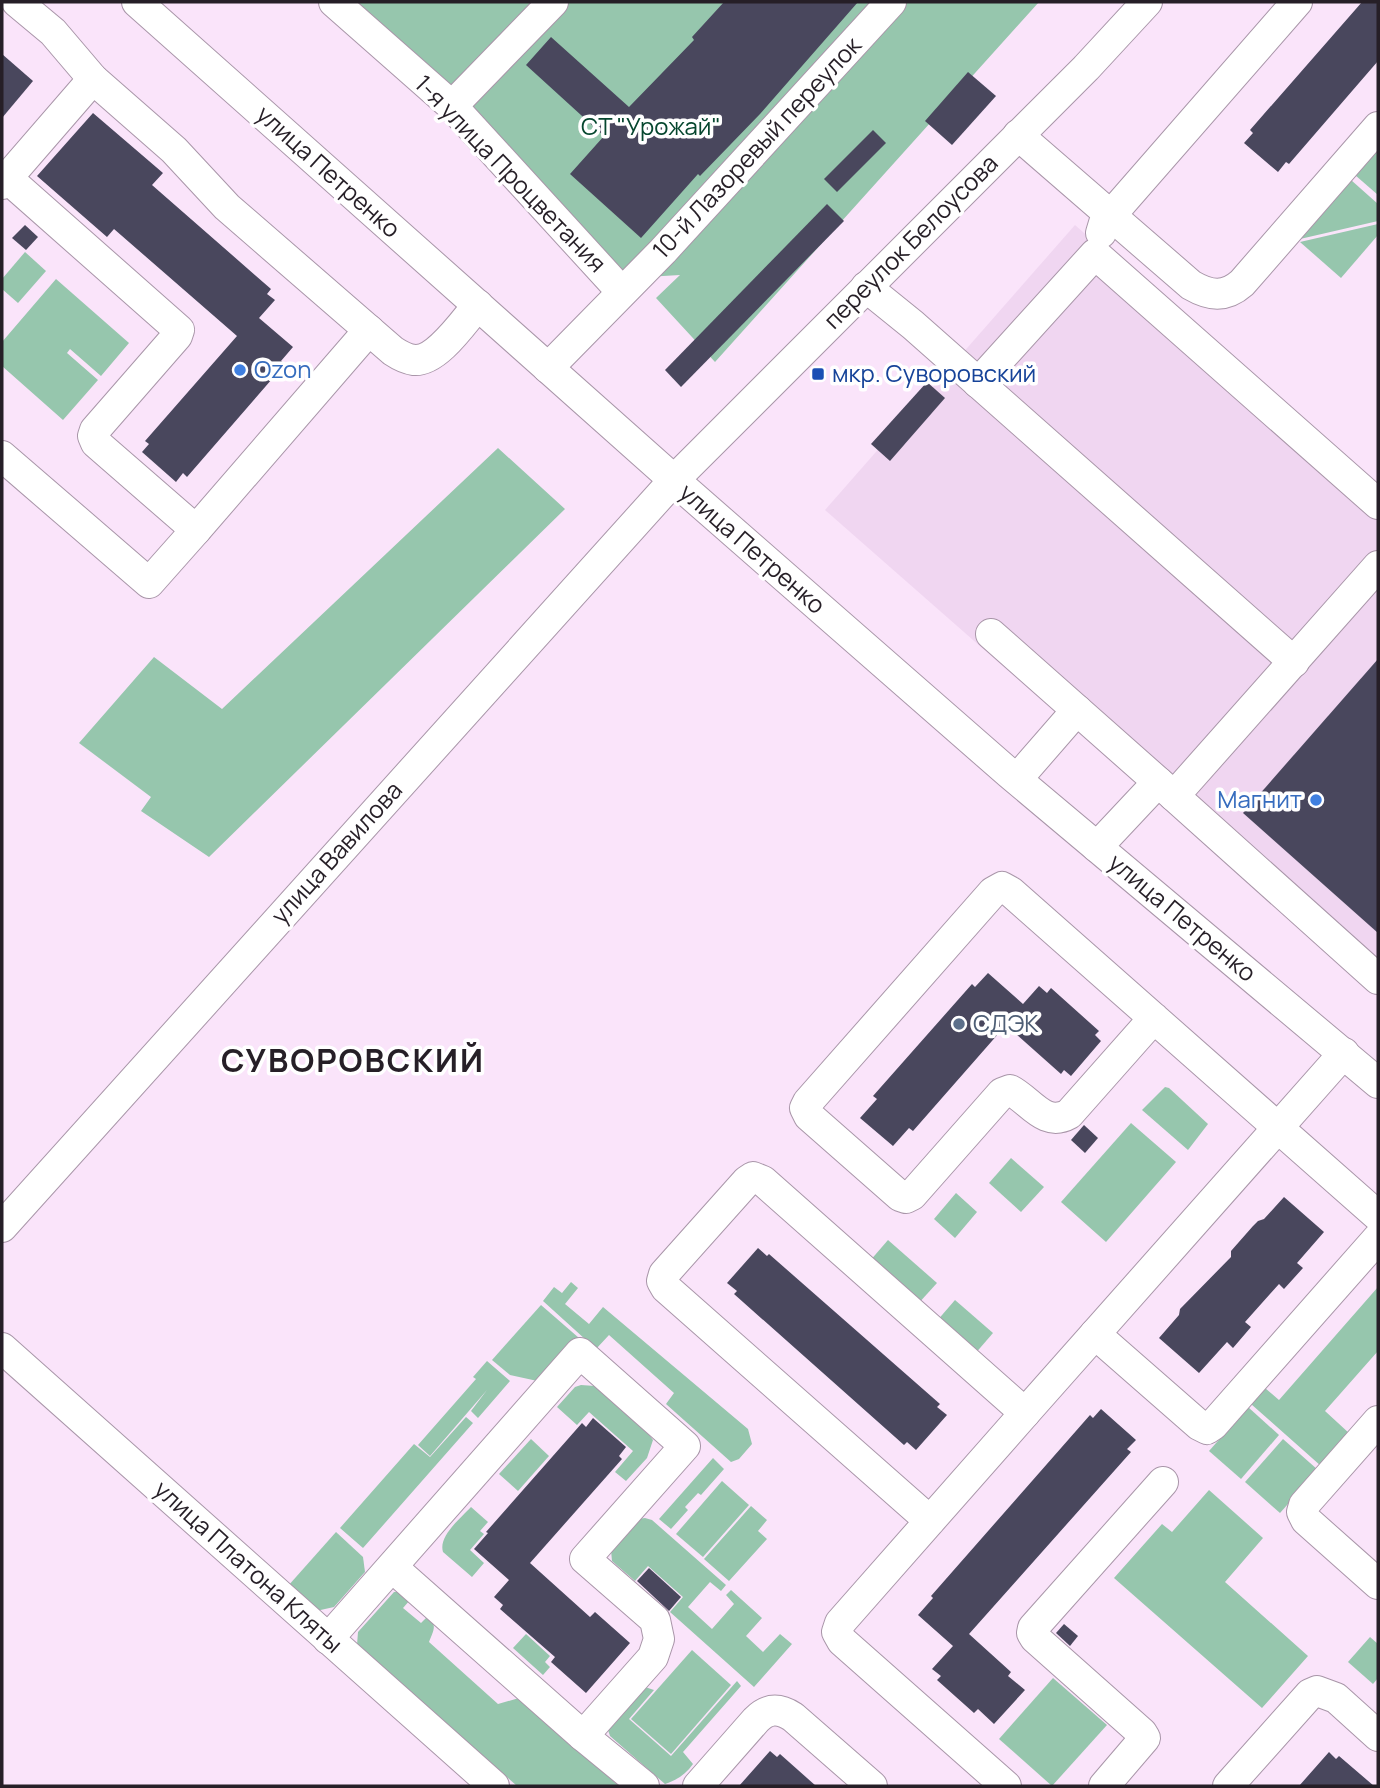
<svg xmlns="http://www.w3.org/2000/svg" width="1380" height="1788" font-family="Manrope,sans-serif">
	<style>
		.built { fill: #f0d6f1 }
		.green { fill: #96c6ad }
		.building { fill: #49475d }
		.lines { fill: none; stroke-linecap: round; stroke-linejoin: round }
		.minor-casing { stroke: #a996a9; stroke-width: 32 }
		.minor { stroke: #fff; stroke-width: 30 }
		.shop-dot { fill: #3f7fe0; stroke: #fff; stroke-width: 2.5 }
		.transit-dot { fill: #1a4fb4; stroke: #fff; stroke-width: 2.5 }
		.service-dot { fill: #5c6f8a; stroke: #fff; stroke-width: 2.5 }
		.labels { text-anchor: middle; stroke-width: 7; stroke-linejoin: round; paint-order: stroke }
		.park-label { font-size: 24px; fill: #06472f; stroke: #fff }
		.street-label { font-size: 24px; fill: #261f27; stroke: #fff }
		.shop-label { font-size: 24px; fill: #366cbe; stroke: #fff; text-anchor: start }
		.transit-label { font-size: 24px; fill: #164399; stroke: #fff; text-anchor: start }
		.service-label { font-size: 24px; fill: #4e5e75; stroke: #fff; text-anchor: start }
		.district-label { font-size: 32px; font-weight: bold; letter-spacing: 2px; fill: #261f27; stroke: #fff }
	</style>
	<rect width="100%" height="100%" fill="#fae4fa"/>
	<polygon class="built" points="1075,225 1378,492 1378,996 825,510"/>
	<g class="green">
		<polygon points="337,2 1039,2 715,362 656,298 680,275 629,278"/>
		<polygon points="1378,148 1378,195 1355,175"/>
		<polygon points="1351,180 1378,204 1378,221 1300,239"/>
		<polygon points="1378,224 1378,235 1341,278 1300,242"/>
		<polygon points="25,252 46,271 18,303 2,289 2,279"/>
		<polygon points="56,279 129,343 101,376 70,349 67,353 98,380 63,420 2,366 2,342"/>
		<polygon points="498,448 565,509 209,857 141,811 151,797 79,743 154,657 222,709"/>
		<polygon points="1165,1087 1169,1088 1208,1124 1188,1150 1142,1110"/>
		<polygon points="1131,1123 1176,1162 1106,1242 1061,1202"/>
		<polygon points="1011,1158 1044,1187 1021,1212 989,1183"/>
		<polygon points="956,1193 977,1212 955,1238 934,1219"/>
		<polygon points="888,1240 937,1283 917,1305 869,1262"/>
		<polygon points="571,1282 578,1288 565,1304 589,1324 603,1307 748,1429 752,1444 739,1459 731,1462 666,1404 674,1393 609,1335 596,1349 543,1301 554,1287 562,1293"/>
		<polygon points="1378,1287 1378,1351 1325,1411 1350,1434 1321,1466 1251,1404 1265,1388 1279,1400"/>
		<polygon points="955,1300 993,1333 974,1355 936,1322"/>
		<polygon points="541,1305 579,1338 542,1382 510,1375 492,1360"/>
		<polygon points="487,1361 510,1381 478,1418 471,1411 487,1390 430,1456 418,1445 476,1379 473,1377"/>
		<polygon points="581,1385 595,1386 647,1432 653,1440 647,1458 626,1481 615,1472 633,1451 589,1412 577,1425 557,1407 575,1387"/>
		<polygon points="1248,1407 1279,1435 1241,1479 1209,1451"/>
		<polygon points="466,1417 473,1423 363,1548 340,1528 414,1444 430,1457"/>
		<polygon points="531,1439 549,1456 518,1491 499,1474"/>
		<polygon points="1283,1439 1318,1470 1280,1513 1245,1482"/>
		<polygon points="713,1458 724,1469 701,1495 698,1493 685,1507 688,1510 671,1529 659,1519"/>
		<polygon points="722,1481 749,1505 703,1557 676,1534"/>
		<polygon points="1209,1490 1263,1538 1225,1582 1308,1656 1262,1708 1114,1578 1162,1524 1172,1532"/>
		<polygon points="751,1506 767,1520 758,1531 767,1539 729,1581 704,1559"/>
		<path d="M471,1507L488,1522L480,1531L484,1534L470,1550L484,1563L472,1577L443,1552C438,1536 461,1518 471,1507Z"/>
		<polygon points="645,1518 652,1520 726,1585 721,1591 710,1582 688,1607 712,1629 734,1604 726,1595 731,1590 762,1618 746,1636 763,1652 780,1634 792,1644 754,1687 670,1612 683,1597 648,1566 635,1581 612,1561 611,1550 638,1519"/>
		<polygon points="336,1532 363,1557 365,1572 334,1607 316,1611 288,1586"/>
		<path d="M394,1592H399L410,1600L403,1608L421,1623L428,1616C438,1625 433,1631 429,1642L498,1704L519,1698L619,1786H517L357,1645L358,1632Z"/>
		<polygon points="526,1634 550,1656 545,1662 550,1667 543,1675 513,1648"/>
		<polygon points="1370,1637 1378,1644 1378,1678 1373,1684 1348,1662"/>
		<polygon points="692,1650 731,1685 671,1754 631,1719"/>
		<polygon points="1053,1678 1107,1725 1052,1786 999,1739"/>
		<path d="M737,1681L741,1686L683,1752L693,1764C686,1774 677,1780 665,1784L610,1736L607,1727L642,1686L654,1690L629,1719L671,1756Z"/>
	</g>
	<g class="building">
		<polygon points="724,2 858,2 760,114 700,176 698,174 641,238 570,174 604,136 526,65 551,37 629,107 694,40 692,37"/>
		<polygon points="1362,2 1378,2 1378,61 1289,164 1286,162 1278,172 1244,143 1253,133 1250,130"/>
		<polygon points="2,54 33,81 2,118"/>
		<polygon points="968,72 996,96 952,145 925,121"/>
		<polygon points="93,113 163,173 152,185 271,289 267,294 275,300 259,318 293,347 281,361 285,364 187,477 183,473 176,482 142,452 149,444 145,441 237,336 114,229 107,237 37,176"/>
		<polygon points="873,130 886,143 837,192 824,179"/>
		<polygon points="827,204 844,221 681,387 665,370"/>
		<polygon points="25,225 38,237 26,250 12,238"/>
		<polygon points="927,382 945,398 890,461 871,444"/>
		<polygon points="1378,659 1378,933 1243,813"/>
		<polygon points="988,973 1023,1004 1039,986 1047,993 1051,988 1099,1031 1095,1035 1101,1041 1071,1076 1064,1070 1061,1074 1006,1025 913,1131 909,1128 893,1146 860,1118 877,1099 873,1096 972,984 975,987"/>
		<polygon points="1084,1125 1098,1138 1085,1153 1071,1140"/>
		<polygon points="1284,1197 1324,1232 1297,1263 1303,1268 1284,1289 1279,1284 1245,1322 1251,1327 1233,1348 1227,1342 1199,1373 1159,1338 1179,1315 1180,1309 1231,1257 1231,1251 1253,1226 1258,1221 1264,1219"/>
		<polygon points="758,1248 767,1256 769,1254 940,1404 937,1407 947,1415 916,1450 907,1442 904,1445 734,1294 737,1291 727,1283"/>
		<polygon points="1101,1409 1136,1440 1127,1449 1131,1452 969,1634 1011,1672 1008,1676 1025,1690 994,1724 978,1709 974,1713 937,1680 941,1676 932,1669 953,1646 918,1615 933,1598 931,1596 1090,1415 1093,1418"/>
		<polygon points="593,1418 626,1447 619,1456 622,1459 530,1563 590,1617 595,1612 630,1643 586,1693 551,1662 555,1657 500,1609 503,1605 494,1597 509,1580 474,1549 488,1533 486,1532 582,1423 586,1427"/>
		<polygon points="649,1568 681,1597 669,1611 637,1581"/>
		<polygon points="1064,1624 1078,1636 1070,1646 1056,1633"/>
		<polygon points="770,1751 777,1757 780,1754 816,1786 739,1786"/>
		<polygon points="1329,1752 1336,1759 1339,1756 1374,1786 1299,1786"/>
	</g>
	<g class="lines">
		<g class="minor-casing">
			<g id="minor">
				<path d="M17,2L53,32L93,79L174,150L227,207L393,351C399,355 406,359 414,360C437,362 464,321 478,305"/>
				<polyline points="137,2 674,480 1010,774 1378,1083"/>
				<polyline points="334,2 452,106 622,292"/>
				<polyline points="452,106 553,2"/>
				<path d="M1018,135L1191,285C1210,296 1225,298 1242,283L1378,127"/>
				<polyline points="7,178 179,330 177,336 95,430 93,436 96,443 196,530 369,330"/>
				<polyline points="2,184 93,79"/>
				<polyline points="1101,233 1104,223 1297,2"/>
				<polyline points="866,287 913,325 1294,662"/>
				<polyline points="548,368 663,251 891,2"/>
				<polyline points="978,383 1095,254 1378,504"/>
				<polyline points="2,456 149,583 196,530"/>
				<polyline points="1378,566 1174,796 1378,979"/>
				<polyline points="991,634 1174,796"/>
				<polyline points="1017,779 1077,710"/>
				<polyline points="1097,847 1158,782"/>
				<path d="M1154,1018L1069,1114C1044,1128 1030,1100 1010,1090L1002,1093L912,1195L906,1198L900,1196L809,1116L805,1108L808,1102L993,892L1002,887L1011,892L1378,1216"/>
				<polyline points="2,1227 674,480 1086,68 1147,2"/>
				<polyline points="1095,1334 1199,1425 1207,1429 1213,1425 1378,1238"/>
				<polyline points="2,1348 494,1786"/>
				<polyline points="1025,1413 1344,1053"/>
				<polyline points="1378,1421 1304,1505 1302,1512 1306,1520 1378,1584"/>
				<polyline points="930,1521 666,1288 662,1281 664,1274 747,1181 753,1177 763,1181 1025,1413 840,1623 837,1632 842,1641 1006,1786"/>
				<polyline points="328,1639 580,1353 685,1446 585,1559 655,1620 659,1639 653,1657 583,1736 392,1567"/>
				<polyline points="583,1736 644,1786"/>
				<path d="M698,1786L756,1720C768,1708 779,1708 793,1717L872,1786"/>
				<polyline points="1104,1786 1145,1738 1142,1733 1035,1638 1032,1633 1033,1628 1163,1482"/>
				<polyline points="1228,1786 1310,1694 1317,1691 1336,1698 1378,1736"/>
			</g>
		</g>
		<use href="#minor" class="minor"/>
	</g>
	<g class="shop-dot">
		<circle cx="240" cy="370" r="7"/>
		<circle cx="1316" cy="800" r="7"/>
	</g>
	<rect class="transit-dot" x="811" y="367" width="14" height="14" rx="3.5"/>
	<circle class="service-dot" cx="959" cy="1024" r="7"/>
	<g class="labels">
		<g class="park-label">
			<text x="651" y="135">СТ "Урожай"</text>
		</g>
		<g class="street-label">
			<text transform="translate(757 148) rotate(-47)" y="8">10-й Лазоревый переулок</text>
			<text transform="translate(328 172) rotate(42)" y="8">улица Петренко</text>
			<text transform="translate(510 174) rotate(46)" y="8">1-я улица Процветания</text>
			<text transform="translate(911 242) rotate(-45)" y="8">переулок Белоусова</text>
			<text transform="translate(752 549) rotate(41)" y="8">улица Петренко</text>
			<text transform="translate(337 853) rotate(-48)" y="8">улица Вавилова</text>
			<text transform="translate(1182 918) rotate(40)" y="8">улица Петренко</text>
			<text transform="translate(248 1567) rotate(42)" y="8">улица Платона Кляты</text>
		</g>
		<g class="shop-label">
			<text x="254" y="378">Ozon</text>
			<text x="1302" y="808" text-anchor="end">Магнит</text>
		</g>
		<g class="transit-label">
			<text x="832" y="382">мкр. Суворовский</text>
		</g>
		<g class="service-label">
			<text x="973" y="1032">СДЭК</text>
		</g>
		<g class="district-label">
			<text x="353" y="1072">СУВОРОВСКИЙ</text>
		</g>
	</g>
	<rect width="1380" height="1788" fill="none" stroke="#261f27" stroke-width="7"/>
</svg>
